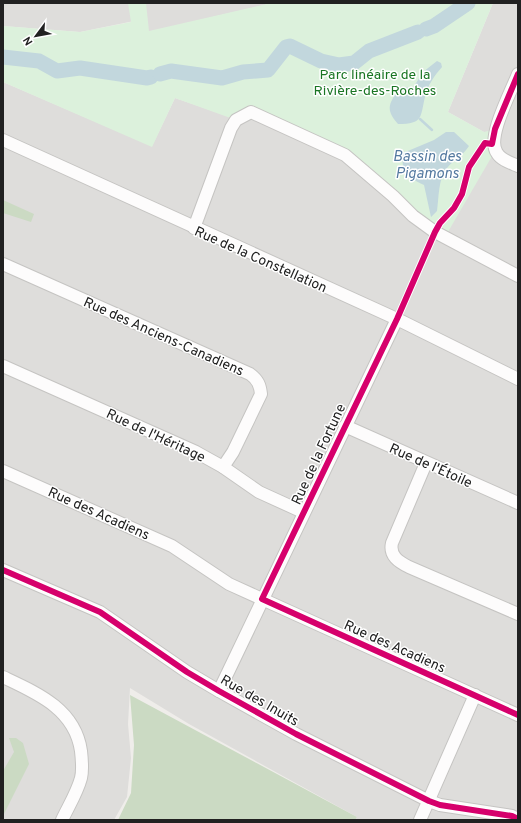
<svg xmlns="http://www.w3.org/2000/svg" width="521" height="823" font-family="Overpass,sans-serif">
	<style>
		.residential { fill: #dedddb }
		.forest { fill: #cbdac3 }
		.park { fill: #dcf1dc }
		.water { fill: #c2d7dd }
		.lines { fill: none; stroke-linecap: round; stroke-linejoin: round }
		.stream { stroke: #c2d7dd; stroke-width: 2.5 }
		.river { stroke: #c2d7dd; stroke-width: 15 }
		.minor-casing { stroke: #c5c4c2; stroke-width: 14 }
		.minor { stroke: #fdfcfc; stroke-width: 12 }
		.cycleway-casing { stroke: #fff; stroke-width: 8 }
		.cycleway { stroke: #d6006c; stroke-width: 6 }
		.labels { text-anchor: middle; stroke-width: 3; stroke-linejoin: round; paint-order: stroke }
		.park-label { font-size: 14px; fill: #197523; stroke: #fff }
		.street-label { font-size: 14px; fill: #212121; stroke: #fff }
		.water-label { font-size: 15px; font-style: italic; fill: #5479a0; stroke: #fff }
	</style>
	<rect width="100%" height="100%" fill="#efedea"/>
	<g class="residential">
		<polygon points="3,3 273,3 139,34 134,21 80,32 3,26"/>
		<polygon points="493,3 518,3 518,820 355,820 357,817 189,724 130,688 128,724 131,758 127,797 114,820 3,820 3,82 152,146 175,98 236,119 244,114 484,132 448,112"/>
	</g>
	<g class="forest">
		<polygon points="3,200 34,214 31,222 3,213"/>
		<polygon points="130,695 357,817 355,820 118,820 131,793 134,745"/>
		<polygon points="9,738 16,738 23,743 29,764 3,816 3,771 14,752"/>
	</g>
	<polygon class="park" points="128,3 146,3 149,31 271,3 493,3 448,112 484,132 495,129 495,151 445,237 345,155 257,115 236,120 175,98 152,147 3,82 3,26 80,32 131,22"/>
	<g class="water">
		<path d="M437,61L441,63L442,67C434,76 428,85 425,97C420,117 424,124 398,124C384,108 390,103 400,87L413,88L423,72Z"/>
		<path d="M446,132H454L469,146C461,158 454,159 447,168C438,179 439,197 437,211L431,217L424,185C406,176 401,174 403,153L434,140Z"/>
	</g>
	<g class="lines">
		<polyline class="stream" points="420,119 432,130"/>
		<g class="river">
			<polyline points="426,29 434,26 468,3"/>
			<polyline points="3,57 39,61 57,71 80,68 147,78 151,77"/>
			<polyline points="160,74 171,71 222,78 243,72 268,70 286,47 290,46 321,61 339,65 354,63 369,51 418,32"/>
		</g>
		<g class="minor-casing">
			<g id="minor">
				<path d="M518,74C511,92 486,138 497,153C501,160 511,163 518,166"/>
				<polyline points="3,140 397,319 518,379"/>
				<polyline points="194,228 231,128 236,120 251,112 345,155 393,196 413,216 435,232 518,276"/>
				<path d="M3,264L250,374C258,380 260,385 261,394L233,452L223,467"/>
				<polyline points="3,366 196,452 223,467 259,492 303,512"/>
				<polyline points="345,426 518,503"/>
				<path d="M426,463L392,543C389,556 399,562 409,567L518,614"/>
				<polyline points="3,471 172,546 229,584 262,599 518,715"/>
				<polyline points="3,570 100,612 187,672 219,691 296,734 429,801 440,805 512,816 518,819"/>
				<path d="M3,677C37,693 75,709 81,751C82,760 83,770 81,778C77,793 68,807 62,820"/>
				<polyline points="219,691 397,319"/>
				<polyline points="420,820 475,695"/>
			</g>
		</g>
		<use href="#minor" class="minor"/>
		<g class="cycleway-casing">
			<g id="cycleway">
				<polyline points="518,74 495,129 492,144 485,143 469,167 462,194 454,208 440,223 435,232 397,319 262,599 518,715"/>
				<polyline points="3,570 100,612 187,672 219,691 296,734 429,801 440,805 512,816 518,819"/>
			</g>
		</g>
		<use href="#cycleway" class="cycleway"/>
	</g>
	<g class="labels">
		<g class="park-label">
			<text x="375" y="79">Parc linéaire de la<tspan x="375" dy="16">Rivière-des-Roches</tspan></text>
		</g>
		<g class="street-label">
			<text transform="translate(261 259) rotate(24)" y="5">Rue de la Constellation</text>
			<text transform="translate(164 336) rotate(24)" y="5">Rue des Anciens-Canadiens</text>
			<text transform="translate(156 435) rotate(25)" y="5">Rue de l'Héritage</text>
			<text transform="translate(318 454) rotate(-65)" y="5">Rue de la Fortune</text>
			<text transform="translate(431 465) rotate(24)" y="5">Rue de l'Étoile</text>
			<text transform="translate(99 513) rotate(24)" y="5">Rue des Acadiens</text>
			<text transform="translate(395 646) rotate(24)" y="5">Rue des Acadiens</text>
			<text transform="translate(260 700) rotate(30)" y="5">Rue des Inuits</text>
		</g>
		<g class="water-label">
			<text x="427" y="161">Bassin des<tspan x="427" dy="17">Pigamons</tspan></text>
		</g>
	</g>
	<rect width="521" height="823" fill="none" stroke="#212121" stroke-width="8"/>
	<g transform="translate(36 36) rotate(238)" stroke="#ffffff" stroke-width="3" paint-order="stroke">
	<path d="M0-3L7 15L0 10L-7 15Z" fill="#212121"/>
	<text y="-6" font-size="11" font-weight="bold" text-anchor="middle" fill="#212121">N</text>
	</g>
</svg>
